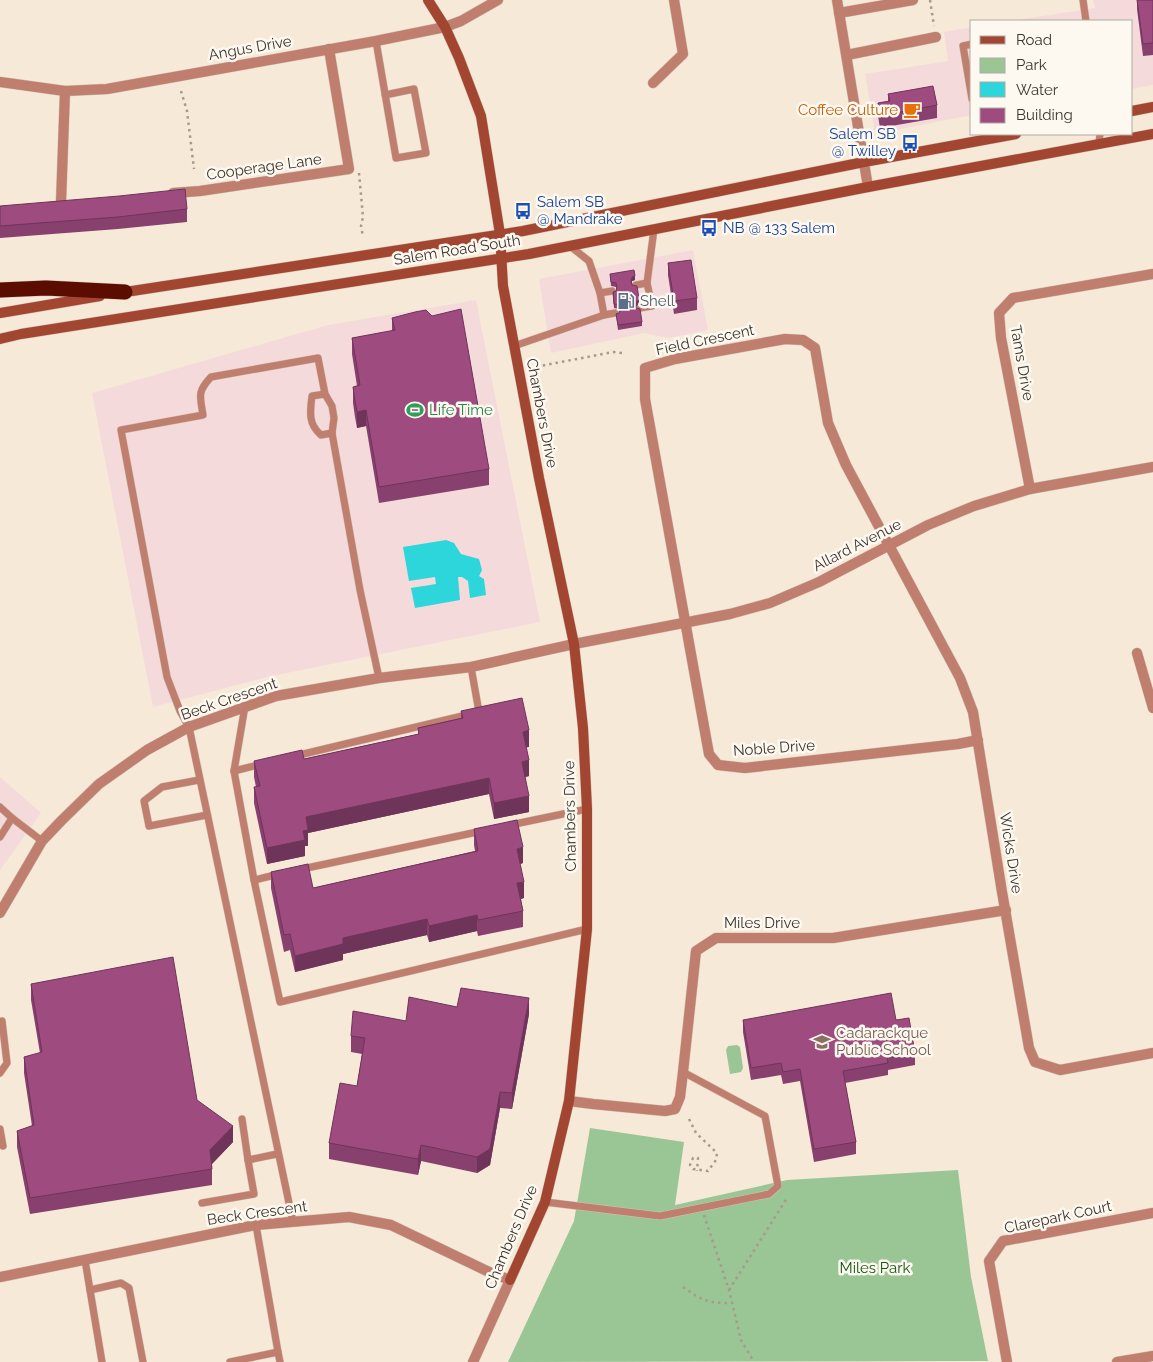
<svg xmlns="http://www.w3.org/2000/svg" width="1153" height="1362" font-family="Raleway,sans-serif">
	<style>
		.commercial { fill: #f5dadc }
		.green { fill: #99c694 }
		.water { fill: #2dd6db }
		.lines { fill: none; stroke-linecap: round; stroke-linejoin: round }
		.lane-casing { stroke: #d1c5b5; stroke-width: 8 }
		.street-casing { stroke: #d1c5b5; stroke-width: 11 }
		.secondary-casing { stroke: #d1c5b5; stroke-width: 11 }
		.highway-casing { stroke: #d1c5b5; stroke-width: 16 }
		.path { stroke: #a59a8d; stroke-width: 2.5; stroke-dasharray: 2.5 4; stroke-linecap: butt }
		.lane { stroke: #bf7e6e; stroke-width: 7 }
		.street { stroke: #bf7e6e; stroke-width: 10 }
		.secondary { stroke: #a24531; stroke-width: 10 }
		.highway { stroke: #5b0d00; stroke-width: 15 }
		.wall { fill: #88406e }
		.shaded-wall { fill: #6f345a }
		.building { fill: #9e4b80; stroke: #6f345a }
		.labels { text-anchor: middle; stroke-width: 5; stroke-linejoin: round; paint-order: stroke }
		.street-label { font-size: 15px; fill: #3b352e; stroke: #fdf8f0 }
		.food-label { font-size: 15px; fill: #c56008; stroke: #fdf8f0; text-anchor: end }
		.transit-label { font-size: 15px; fill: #164399; stroke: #fdf8f0; text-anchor: start }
		.service-label { font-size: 15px; fill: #4e5e75; stroke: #fdf8f0; text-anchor: start }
		.leisure-label { font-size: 15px; fill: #27864d; stroke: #fdf8f0; text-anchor: start }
		.education-label { font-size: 15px; fill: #785e54; stroke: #fdf8f0; text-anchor: start }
		.park-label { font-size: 15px; fill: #10590e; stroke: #fdf8f0 }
	</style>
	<rect width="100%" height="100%" fill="#f7e9d7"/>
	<g class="commercial">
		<polygon points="1093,0 1153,0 1153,85 1132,89 1132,21 1011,21 1095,8"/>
		<polygon points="972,27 972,115 875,134 865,74 948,61 944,32"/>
		<polygon points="693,250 708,330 669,338 644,333 551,353 539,279"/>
		<polygon points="476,300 540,622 267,677 153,707 92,393 328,325"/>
		<polygon points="0,777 41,813 0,870"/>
	</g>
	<g class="green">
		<polygon points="737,1045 740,1047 743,1068 741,1072 730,1074 726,1050 728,1046"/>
		<polygon points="590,1128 684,1142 675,1205 787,1180 958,1170 971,1277 988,1361 508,1362 574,1221"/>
	</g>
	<polygon class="water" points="446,540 454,543 461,554 479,559 482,570 479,576 484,579 486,595 470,598 468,581 462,577 458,577 460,600 415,608 411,588 436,584 435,577 409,581 403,547"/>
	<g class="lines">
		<g class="lane-casing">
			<g id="lane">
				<polyline points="1083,0 1086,21"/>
				<polyline points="376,41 396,158 426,153 414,89 385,95"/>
				<polyline points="972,44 963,46 972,99"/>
				<polyline points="1099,143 1100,134"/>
				<polyline points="570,246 589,261 600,293 612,291"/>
				<polyline points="636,285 647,283 654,229"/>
				<polyline points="600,293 604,315 615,313"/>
				<polyline points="640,308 652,306 647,283"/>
				<polyline points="514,346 604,315"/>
				<path d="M325,394L312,396C310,412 308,424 321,435L332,433"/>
				<polyline points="295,756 479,712 471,667"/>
				<polyline points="262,764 234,771 254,880 280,1002 587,929"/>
				<polyline points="234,771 245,706"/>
				<polyline points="199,780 162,787 144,801 149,826 207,815"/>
				<polyline points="0,807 12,818"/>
				<polyline points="510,825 587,809"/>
				<polyline points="0,837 12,818 42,841"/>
				<polyline points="302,869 482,831"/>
				<polyline points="254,880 279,874"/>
				<polyline points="0,1073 7,1063 2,1021"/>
				<polyline points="242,1119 248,1160"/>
				<polyline points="0,1129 3,1146"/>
				<polyline points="545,1202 660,1216 769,1194 778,1186 765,1116 683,1072"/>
				<polyline points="202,1203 254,1194 248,1160 277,1154"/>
				<path d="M293,1222L189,727L180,711L167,677L121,430L203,415C200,396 197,392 211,377L318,358L325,394L332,406L334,418L332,433L360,590L379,678"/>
				<polyline points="85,1260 102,1362"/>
				<polyline points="90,1290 121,1283 129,1288 143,1362"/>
				<polyline points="278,1352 280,1362"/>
				<polyline points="230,1362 278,1352 256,1225"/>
			</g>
		</g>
		<g class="street-casing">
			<g id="street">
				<polyline points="837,0 868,187"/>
				<polyline points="839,13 913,0"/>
				<polyline points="847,55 936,37"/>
				<polyline points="0,82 65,91 107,89 376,41 445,27 461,21 498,0"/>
				<polyline points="653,83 683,54 674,0"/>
				<polyline points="173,193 200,191 349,169 329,49"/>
				<polyline points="61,202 65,91"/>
				<polyline points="1030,489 1001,338 999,313 1013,298 1153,274"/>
				<polyline points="1137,653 1153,708"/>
				<polyline points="978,740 958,744 745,768 718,765 709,754 645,399 645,368 675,359 785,339 803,340 815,348 828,423 846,465 960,678 973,712 1002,892 1029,1048 1035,1062 1060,1070 1153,1053"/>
				<polyline points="0,913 42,841 62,820 99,784 147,750 189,727 276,696 379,678 471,667 574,644 730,614 770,603 819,582 928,525 974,506 1030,489 1153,467"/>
				<polyline points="569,1101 593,1104 665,1111 675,1109 680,1097 683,1072 696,951 716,938 833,938 1006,910"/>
				<polyline points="0,1277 256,1225 349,1217 391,1225 487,1271 510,1280 473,1362"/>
				<polyline points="1007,1362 989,1261 1003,1241 1153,1213"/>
				<polyline points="1117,1362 1153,1356"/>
			</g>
		</g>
		<g class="secondary-casing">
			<g id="secondary">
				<polyline points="428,0 445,27 459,58 481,116 500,234 503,286 539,478 574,644 583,728 587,809 587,929 569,1101 545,1202 510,1280"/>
				<polyline points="1132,111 1153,107"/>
				<polyline points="119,293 523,231 864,162 1016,134"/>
				<polyline points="0,313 100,296"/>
				<polyline points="0,339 21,334 529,254 868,187 1153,134"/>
			</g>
		</g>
		<g class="highway-casing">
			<polyline id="highway" points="0,290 46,288 125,292"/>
		</g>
		<g class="path">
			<polyline points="930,0 934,26"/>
			<polyline points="181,91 187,111 194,169"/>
			<polyline points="359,173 363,217 361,226 363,237"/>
			<polyline points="530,368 613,352 622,353"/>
			<polyline points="689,1119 696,1133 717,1153 716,1160 708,1171 693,1169 690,1165 693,1158 698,1158 697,1171"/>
			<polyline points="704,1215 729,1290 741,1340 754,1362"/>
			<path d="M683,1287C703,1301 707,1303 732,1303"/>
			<polyline points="729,1290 787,1198"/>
		</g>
		<use href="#lane" class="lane"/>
		<use href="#street" class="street"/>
		<use href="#secondary" class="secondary"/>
		<use href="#highway" class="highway"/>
	</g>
	<g class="wall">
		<polygon points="1137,0 1153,0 1153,55 1143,56 1137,9"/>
		<polygon points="888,94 937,105 937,118 880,128 878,116 878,103 888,101"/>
		<polygon points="0,206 187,209 187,222 118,229 0,238"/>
		<polygon points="668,263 697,298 697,310 674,314 668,275"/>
		<polygon points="610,274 635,280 632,281 632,283 639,303 636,307 642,322 642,326 618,330 616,314 619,313 619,309 614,308 613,296 613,292 616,291 616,287 611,286"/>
		<polygon points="392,318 489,469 489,485 379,503 366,426 357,428 355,417 353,403 353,387 357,386 352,354 352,338 392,331"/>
		<polygon points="461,711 529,747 526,747 529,776 525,777 529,812 494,819 489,794 308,833 308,846 305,846 305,856 267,864 254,803 254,787 256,787 254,777 254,761 304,759 418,734 418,728 461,718"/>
		<polygon points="474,829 523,863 520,864 524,898 521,899 523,911 523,927 478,936 477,931 429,942 427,935 343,954 343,960 295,972 290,950 284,952 271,888 271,872 313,888 475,851 474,845"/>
		<polygon points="31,984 197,1100 233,1142 212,1164 212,1185 30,1214 17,1147 17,1131 32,1126 24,1073 24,1057 40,1053 31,1000"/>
		<polygon points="457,1007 529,1014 512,1109 500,1108 490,1165 477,1173 421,1161 418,1175 329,1159 329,1143 357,1086 362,1054 351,1052 351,1036"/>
		<polygon points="743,1020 896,1020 915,1053 915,1065 888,1070 888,1075 845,1083 856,1142 856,1154 814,1162 800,1081 783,1084 781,1075 751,1080 743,1032"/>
	</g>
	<g class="shaded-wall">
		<polygon points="635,276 635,280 632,281 631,285 631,281 632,277"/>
		<polygon points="639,299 639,303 635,308 635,304"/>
		<polygon points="366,410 366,426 357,428 357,412"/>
		<polygon points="529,730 529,747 523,748 523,732"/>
		<polygon points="529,760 529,776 522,778 522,762"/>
		<polygon points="489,778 489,794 308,833 308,846 305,846 305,856 267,864 267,848 303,831 306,817"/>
		<polygon points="529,796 529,812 494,819 494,803"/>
		<polygon points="523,847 523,863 517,865 517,849"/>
		<polygon points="524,882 524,898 517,900 517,883"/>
		<polygon points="477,915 477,931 429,942 429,926"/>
		<polygon points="427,919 427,935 343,954 343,960 295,972 295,956 343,938"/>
		<polygon points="529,998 529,1014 512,1109 512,1093"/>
		<polygon points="500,1092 500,1108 490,1165 477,1173 477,1157"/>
		<polygon points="233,1126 233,1142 210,1166 210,1150"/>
		<polygon points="421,1145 421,1161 418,1175 418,1159"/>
	</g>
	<g class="building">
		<polygon points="1137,0 1153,0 1153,43 1143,44"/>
		<polygon points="933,86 937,105 880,116 878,103 890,101 888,94"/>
		<polygon points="185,189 187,209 118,217 0,226 0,206 119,196"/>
		<polygon points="691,260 697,298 674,301 668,263"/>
		<polygon points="634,270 635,276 632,277 631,281 632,285 637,286 639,299 635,304 636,308 640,309 642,322 618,325 616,314 619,313 620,308 619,305 614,304 613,292 616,291 617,287 616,283 611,282 610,274"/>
		<polygon points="461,309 489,469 379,487 366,410 357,412 355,401 353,387 360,385 352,338 395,330 392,318 415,312 426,310 432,316"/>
		<polygon points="522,698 529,730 523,732 529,760 522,762 529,796 494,803 489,778 306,817 308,830 303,831 305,840 267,848 254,787 260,786 254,761 302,750 304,759 419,734 418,728 463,718 461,711"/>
		<polygon points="517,820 523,847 517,849 524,882 517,883 523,911 478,920 477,915 429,926 427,919 343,938 343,944 295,956 290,934 284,935 271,872 308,864 313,888 478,851 474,829"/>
		<polygon points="173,957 197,1100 233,1126 210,1150 212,1169 30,1198 17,1131 34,1125 24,1057 42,1052 31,984"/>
		<polygon points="461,988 529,998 512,1093 500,1092 490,1149 477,1157 421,1145 418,1159 329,1143 340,1083 357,1086 365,1038 351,1036 353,1011 406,1021 409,997 457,1007"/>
		<polygon points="891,993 896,1020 909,1018 915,1053 887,1058 888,1063 843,1071 856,1142 814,1149 800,1069 783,1072 781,1063 751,1068 743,1020"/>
	</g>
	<defs>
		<g id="cafe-bare" transform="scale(1.35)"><path d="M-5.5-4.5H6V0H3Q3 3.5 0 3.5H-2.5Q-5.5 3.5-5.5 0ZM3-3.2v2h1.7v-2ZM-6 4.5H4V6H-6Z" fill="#e8710a" stroke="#fdf8f0" stroke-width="2.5" paint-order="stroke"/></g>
		<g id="bus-bare" transform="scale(1.35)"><path d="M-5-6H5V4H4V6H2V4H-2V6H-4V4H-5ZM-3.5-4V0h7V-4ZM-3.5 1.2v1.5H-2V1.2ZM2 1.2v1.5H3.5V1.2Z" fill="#1a4fb4" stroke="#fdf8f0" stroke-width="2.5" paint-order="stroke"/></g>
		<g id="fuel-bare" transform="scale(1.35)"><path d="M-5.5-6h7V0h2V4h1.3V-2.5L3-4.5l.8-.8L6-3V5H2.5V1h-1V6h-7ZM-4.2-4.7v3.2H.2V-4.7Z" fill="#5c6f8a" stroke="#fdf8f0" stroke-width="2.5" paint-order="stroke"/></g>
		<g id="stadium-bare" transform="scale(1.35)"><path d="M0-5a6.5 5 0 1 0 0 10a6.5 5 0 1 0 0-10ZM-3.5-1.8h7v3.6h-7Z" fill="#2e9e5b" stroke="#fdf8f0" stroke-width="2.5" paint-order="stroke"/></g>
		<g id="school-bare" transform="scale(1.35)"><path d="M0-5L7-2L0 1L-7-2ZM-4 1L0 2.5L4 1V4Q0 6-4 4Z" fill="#8d6e63" stroke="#fdf8f0" stroke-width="2.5" paint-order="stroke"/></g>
	</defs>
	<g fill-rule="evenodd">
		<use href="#cafe-bare" x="912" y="110"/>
		<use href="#bus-bare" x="910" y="143"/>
		<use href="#bus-bare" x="523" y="211"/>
		<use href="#bus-bare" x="709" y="228"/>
		<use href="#fuel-bare" x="626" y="301"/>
		<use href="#stadium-bare" x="415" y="410"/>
		<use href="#school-bare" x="822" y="1042"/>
	</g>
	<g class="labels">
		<g class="street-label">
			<text transform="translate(250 48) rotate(-10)" y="5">Angus Drive</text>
			<text transform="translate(264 167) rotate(-8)" y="5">Cooperage Lane</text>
			<text transform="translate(457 250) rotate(-9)" y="5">Salem Road South</text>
			<text transform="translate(705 340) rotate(-12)" y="5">Field Crescent</text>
			<text transform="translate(1022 363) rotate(80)" y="5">Tams Drive</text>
			<text transform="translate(542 413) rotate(79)" y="5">Chambers Drive</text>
			<text transform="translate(857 545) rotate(-27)" y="5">Allard Avenue</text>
			<text transform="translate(229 699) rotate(-19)" y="5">Beck Crescent</text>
			<text transform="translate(774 748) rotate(-4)" y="5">Noble Drive</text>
			<text transform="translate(570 816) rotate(-91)" y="5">Chambers Drive</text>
			<text transform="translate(1011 853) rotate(81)" y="5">Wicks Drive</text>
			<text x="762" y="928">Miles Drive</text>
			<text transform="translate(257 1213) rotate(-8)" y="5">Beck Crescent</text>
			<text transform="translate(1058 1217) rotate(-12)" y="5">Clarepark Court</text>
			<text transform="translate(511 1237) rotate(-67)" y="5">Chambers Drive</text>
		</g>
		<g class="food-label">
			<text x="898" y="115">Coffee Culture</text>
		</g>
		<g class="transit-label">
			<text x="896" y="139" text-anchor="end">Salem SB<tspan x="896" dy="17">@ Twilley</tspan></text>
			<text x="537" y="207">Salem SB<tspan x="537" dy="17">@ Mandrake</tspan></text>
			<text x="723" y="233">NB @ 133 Salem</text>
		</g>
		<g class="service-label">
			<text x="640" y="306">Shell</text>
		</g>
		<g class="leisure-label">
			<text x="429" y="415">Life Time</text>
		</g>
		<g class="education-label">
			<text x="836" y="1038">Cadarackque<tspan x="836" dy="17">Public School</tspan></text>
		</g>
		<g class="park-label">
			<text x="875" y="1273">Miles Park</text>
		</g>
	</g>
	<rect x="970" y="20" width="162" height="115" fill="#fdf8f0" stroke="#afaaa2"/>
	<rect x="980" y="36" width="25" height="8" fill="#a24531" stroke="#afaaa2"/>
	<text x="1016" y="45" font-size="15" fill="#3b352e">Road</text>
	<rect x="980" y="58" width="25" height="15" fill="#99c694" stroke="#afaaa2"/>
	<text x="1016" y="70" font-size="15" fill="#3b352e">Park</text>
	<rect x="980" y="82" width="25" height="15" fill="#2dd6db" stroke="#afaaa2"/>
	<text x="1016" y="95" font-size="15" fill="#3b352e">Water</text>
	<rect x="980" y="108" width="25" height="15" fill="#9e4b80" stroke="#afaaa2"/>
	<text x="1016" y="120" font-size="15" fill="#3b352e">Building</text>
</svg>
